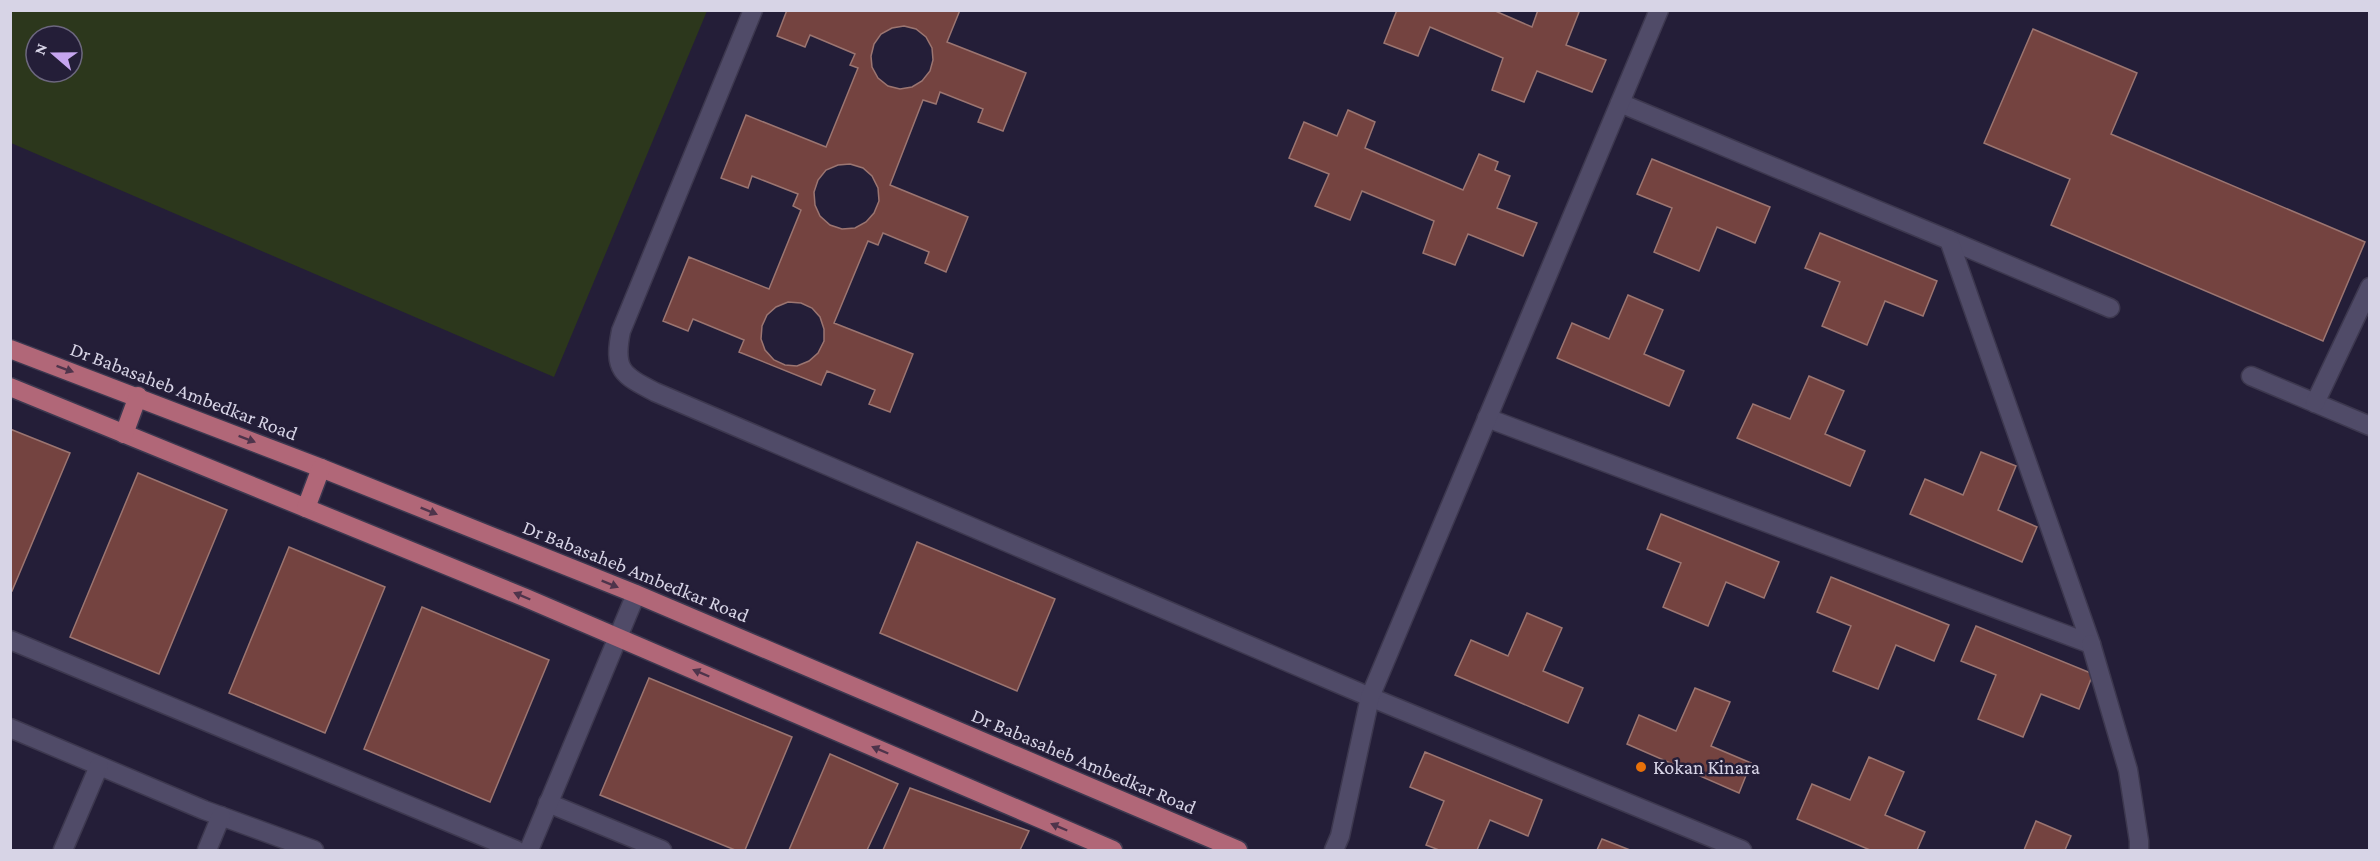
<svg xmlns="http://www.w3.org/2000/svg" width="2380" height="861" font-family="'Crimson Pro',serif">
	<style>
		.green { fill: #2c371c; fill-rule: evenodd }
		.building { fill: #744340; stroke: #9b7571; stroke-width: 1.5; fill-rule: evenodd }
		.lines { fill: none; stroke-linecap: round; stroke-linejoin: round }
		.minor-casing { stroke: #3d384f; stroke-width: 21 }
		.major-casing { stroke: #3d384f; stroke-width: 21 }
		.minor { stroke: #504b68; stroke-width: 18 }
		.major { stroke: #b16778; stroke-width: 18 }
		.oneway { fill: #4e344b }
		.food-dot { fill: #e8710a; stroke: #241e38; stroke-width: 2 }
		.labels { text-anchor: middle; stroke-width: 5; stroke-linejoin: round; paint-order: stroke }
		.street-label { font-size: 20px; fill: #d7d4e6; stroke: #241e38 }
		.poi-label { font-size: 20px; fill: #d7d4e6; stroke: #241e38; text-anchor: start }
	</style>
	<rect width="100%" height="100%" fill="#241e38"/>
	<path class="green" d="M11,10H707V11L554,377L11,143ZM36,36H72V72H36Z"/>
	<g class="building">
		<path d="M787,10H960L947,42L1026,73L1003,131L978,122L983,109L940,92L936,104L923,100L890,185L968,217L946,272L925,263L929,252L883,233L878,245L868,241L834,323L913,354L890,412L869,404L875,390L827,371L821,385L739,352L744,340L693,319L688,331L663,321L689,257L769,289L801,210L793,206L798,194L752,176L748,188L721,178L746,115L826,147L858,68L850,65L855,54L810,35L805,47L777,36ZM904,26L916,29L926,37L932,48L933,60L930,71L922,81L912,87L900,89L888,86L878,78L872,67L871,56L874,44L881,34L892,28ZM850,164L863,168L872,176L878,188L879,201L874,213L866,222L855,228L842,229L830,225L820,216L815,205L814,192L818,180L826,170L838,165ZM788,302L801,303L812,308L820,317L824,329V341L818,353L809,361L797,366L785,365L774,360L765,350L761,339L762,326L767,315L776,307Z"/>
		<polygon points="1397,10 1493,10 1532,27 1538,10 1575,10 1579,12 1566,45 1606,60 1592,92 1537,71 1524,102 1492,90 1503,58 1430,27 1418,56 1384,43"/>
		<polygon points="2033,29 2137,73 2111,134 2365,242 2323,341 2051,225 2070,179 1984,143"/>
		<polygon points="1348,110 1375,122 1365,148 1463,190 1479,154 1498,162 1495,170 1510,176 1497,208 1537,223 1523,256 1468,234 1455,265 1423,253 1434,221 1362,191 1350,220 1315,206 1329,174 1289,158 1304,122 1337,136"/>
		<polygon points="1652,159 1770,207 1755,243 1717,227 1699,271 1654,252 1672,208 1637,194"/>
		<polygon points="1820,233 1937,281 1923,316 1885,301 1867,345 1822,326 1840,282 1805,268"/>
		<polygon points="1628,295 1663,310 1644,354 1684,371 1669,406 1557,358 1572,323 1609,339"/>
		<polygon points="1809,376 1844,391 1825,434 1865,451 1850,486 1737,438 1753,404 1790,419"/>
		<polygon points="10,429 70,453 12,591 10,590"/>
		<polygon points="1981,452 2016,466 1998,510 2037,527 2022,562 1910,514 1925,479 1963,495"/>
		<polygon points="138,473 227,510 159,674 70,637"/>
		<polygon points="1661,514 1779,562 1764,598 1726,582 1708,626 1663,607 1681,563 1647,549"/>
		<polygon points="917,542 1055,599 1017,691 880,633"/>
		<polygon points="289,547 385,587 325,733 229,693"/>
		<polygon points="1831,577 1949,625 1934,661 1896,645 1878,689 1833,671 1851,626 1817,612"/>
		<polygon points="422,607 549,660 490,802 364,749"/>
		<polygon points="1527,613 1562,628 1543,671 1583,688 1568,723 1455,675 1471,640 1508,656"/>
		<polygon points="1976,626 2093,674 2079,709 2041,694 2023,737 1978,719 1996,675 1961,661"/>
		<polygon points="649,678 792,737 745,850 735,850 600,795"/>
		<polygon points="1695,688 1730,702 1711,746 1751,763 1739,793 1627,744 1639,715 1676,731"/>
		<polygon points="1425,752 1542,800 1528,836 1490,820 1477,850 1439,850 1426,845 1444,801 1410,787"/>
		<polygon points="830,754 898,784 867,850 789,850"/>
		<polygon points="1869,757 1904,772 1885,815 1925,832 1917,850 1870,850 1797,819 1812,784 1850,800"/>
		<polygon points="910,788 1029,831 1020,850 883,850"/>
		<polygon points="2036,821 2071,836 2065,850 2024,850"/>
		<polygon points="1602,839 1630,850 1597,850"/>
	</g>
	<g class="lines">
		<g class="minor-casing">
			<g id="minor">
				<path d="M753,10L621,331C613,370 622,375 655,392L1370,697L1742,850"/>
				<polyline points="1949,240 2110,308"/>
				<polyline points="2251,376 2370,426"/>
				<polyline points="2315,403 2370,287"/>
				<polyline points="1487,418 2091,644 1949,240 1620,103"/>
				<polyline points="10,640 516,850"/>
				<polyline points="2091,644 2128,770 2139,841 2139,850"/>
				<polyline points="10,728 204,810 314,850"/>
				<polyline points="548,803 662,850"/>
				<polyline points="63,850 99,766"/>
				<polyline points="207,850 221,816"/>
				<polyline points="529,850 636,594"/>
				<polyline points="1334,850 1340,836 1370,697 1659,10"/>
			</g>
		</g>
		<g class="major-casing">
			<g id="major">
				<polyline points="10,349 321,468 636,594 1238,850"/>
				<polyline points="10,387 526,598 1113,850"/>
				<polyline points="124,434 138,396"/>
				<polyline points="306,508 321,468"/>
			</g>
		</g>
		<use href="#minor" class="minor"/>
		<use href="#major" class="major"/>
	</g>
	<defs><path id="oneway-solid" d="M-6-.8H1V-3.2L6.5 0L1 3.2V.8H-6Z" transform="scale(1.5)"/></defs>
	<g class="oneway">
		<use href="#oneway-solid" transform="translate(65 369) rotate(20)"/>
		<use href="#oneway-solid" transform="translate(247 439) rotate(21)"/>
		<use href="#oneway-solid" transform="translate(429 511) rotate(22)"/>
		<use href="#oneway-solid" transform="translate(610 584) rotate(22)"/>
		<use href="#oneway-solid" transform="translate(522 596) rotate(-157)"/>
		<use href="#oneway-solid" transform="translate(701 673) rotate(-157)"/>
		<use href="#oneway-solid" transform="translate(880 750) rotate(-157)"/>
		<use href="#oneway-solid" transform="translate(1059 827) rotate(-157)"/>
	</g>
	<circle class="food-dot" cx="1641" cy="767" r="6"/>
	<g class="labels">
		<g class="street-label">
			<text transform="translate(184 391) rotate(21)" y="7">Dr Babasaheb Ambedkar Road</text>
			<text transform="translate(636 571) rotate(22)" y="7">Dr Babasaheb Ambedkar Road</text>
			<text transform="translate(1084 761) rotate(23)" y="7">Dr Babasaheb Ambedkar Road</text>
		</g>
		<g class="poi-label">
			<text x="1653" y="774">Kokan Kinara</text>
		</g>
	</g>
	<rect width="2380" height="861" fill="none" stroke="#d7d4e6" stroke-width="24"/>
	<g transform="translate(54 54) rotate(290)"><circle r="28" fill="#241e38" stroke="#6c677e" stroke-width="1.5"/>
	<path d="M0-4.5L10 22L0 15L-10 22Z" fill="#c6a6f0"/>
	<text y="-9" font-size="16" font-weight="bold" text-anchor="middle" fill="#d7d4e6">N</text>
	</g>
</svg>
